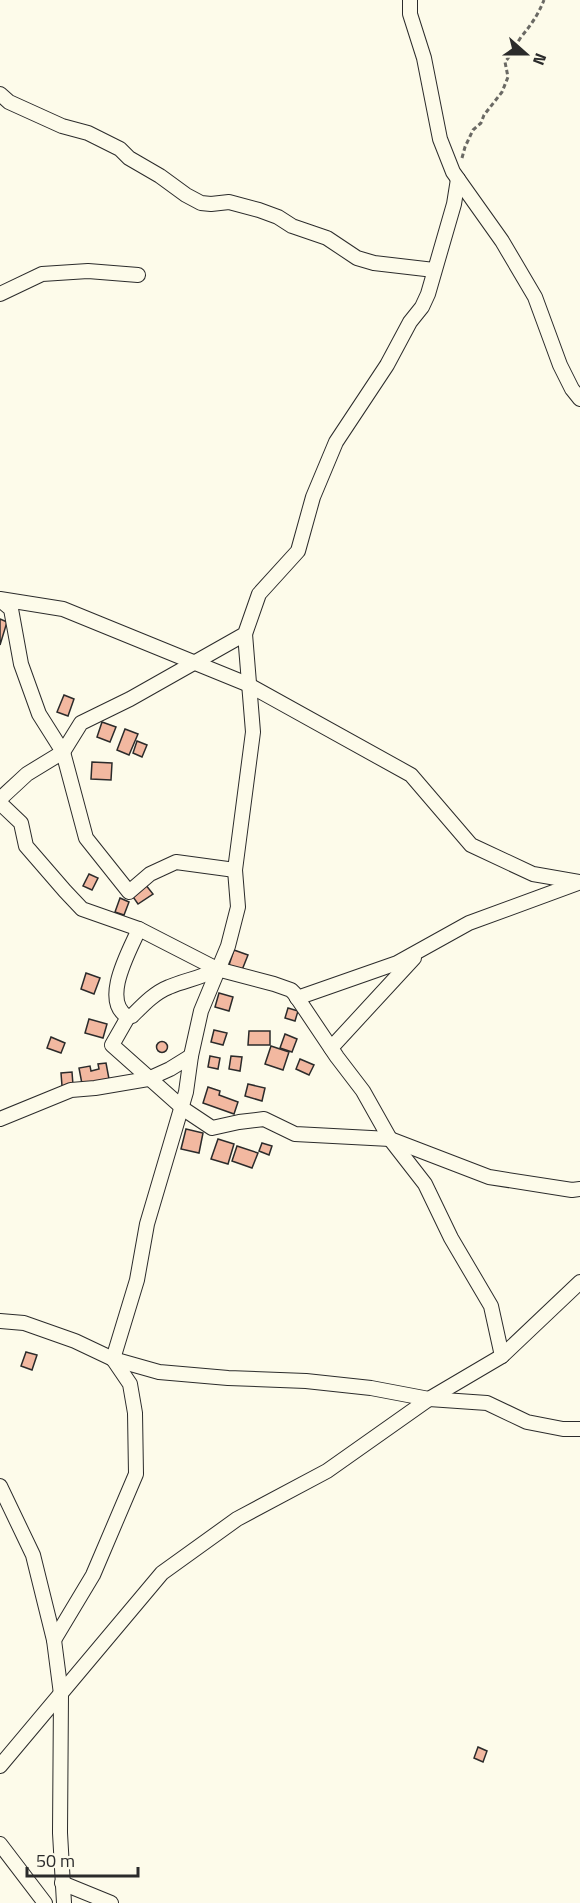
<svg xmlns="http://www.w3.org/2000/svg" width="580" height="1903" font-family="'Titillium Web',sans-serif">
	<style>
		.building { fill: #f2b8a0; stroke: #2b2b2b; stroke-width: 1.5 }
		.lines { fill: none; stroke-linecap: round; stroke-linejoin: round }
		.street-casing { stroke: #2b2b2b; stroke-width: 16 }
		.path { stroke: #6a6964; stroke-width: 3; stroke-dasharray: 4.5 3; stroke-linecap: butt }
		.street { stroke: #fdfbea; stroke-width: 14 }
	</style>
	<rect width="100%" height="100%" fill="#fdfbea"/>
	<g class="building">
		<polygon points="0,619 7,622 0,645"/>
		<polygon points="64,695 74,699 68,716 57,712"/>
		<polygon points="102,722 116,727 110,742 97,737"/>
		<polygon points="125,729 138,734 129,755 117,750"/>
		<polygon points="137,741 147,745 142,757 133,753"/>
		<polygon points="92,762 112,763 111,780 91,779"/>
		<polygon points="89,874 98,878 92,890 83,886"/>
		<polygon points="145,884 153,894 138,904 131,894"/>
		<polygon points="120,898 129,902 124,915 115,912"/>
		<polygon points="234,950 248,955 242,970 229,965"/>
		<polygon points="86,973 100,978 94,994 81,989"/>
		<polygon points="219,993 233,997 229,1011 215,1007"/>
		<polygon points="288,1008 298,1011 295,1021 285,1018"/>
		<polygon points="89,1019 107,1024 103,1038 85,1033"/>
		<polygon points="214,1030 227,1033 223,1045 211,1042"/>
		<polygon points="249,1031 270,1031 270,1045 248,1045"/>
		<polygon points="285,1034 297,1039 292,1052 280,1048"/>
		<polygon points="51,1037 65,1043 61,1053 47,1048"/>
		<circle cx="162" cy="1047" r="5.5"/>
		<polygon points="271,1046 289,1052 283,1070 265,1064"/>
		<polygon points="210,1056 220,1058 218,1069 208,1067"/>
		<polygon points="231,1056 242,1057 240,1071 229,1069"/>
		<polygon points="300,1059 314,1065 309,1075 296,1069"/>
		<polygon points="106,1063 109,1079 82,1084 79,1068 90,1066 91,1071 99,1069 98,1064"/>
		<polygon points="72,1072 73,1085 62,1086 61,1073"/>
		<polygon points="248,1084 265,1088 262,1101 245,1096"/>
		<polygon points="208,1087 220,1091 219,1095 238,1102 234,1114 203,1103"/>
		<polygon points="186,1129 203,1133 199,1153 181,1149"/>
		<polygon points="218,1139 234,1144 228,1164 211,1159"/>
		<polygon points="262,1143 272,1146 269,1155 259,1151"/>
		<polygon points="237,1146 258,1153 252,1168 232,1161"/>
		<polygon points="26,1352 37,1355 32,1370 21,1366"/>
		<polygon points="478,1747 487,1751 483,1762 474,1758"/>
	</g>
	<g class="lines">
		<g class="street-casing">
			<g id="street">
				<polyline points="410,0 410,14 424,58 440,139 453,172 502,241 535,297 560,365 572,389 580,399"/>
				<polyline points="0,94 9,102 62,126 88,133 120,149 129,158 160,176 186,195 201,203 211,204 229,202 259,210 278,217 292,226 327,238 357,258 374,263 434,270"/>
				<polyline points="0,294 42,274 88,271 138,275"/>
				<polyline points="0,599 63,609 247,684 411,775 471,845 533,874 580,882"/>
				<polyline points="0,600 11,609 21,664 39,714 63,752 86,838 129,892 150,874 176,862 235,870"/>
				<polyline points="0,799 27,774 63,752 81,723 130,699 245,634 259,594 298,551 313,497 336,442 387,365 410,322 422,307 428,294 454,204 458,179"/>
				<polyline points="0,803 21,823 26,846 65,891 82,909 139,929 217,969 274,984 291,990 294,993 337,1057 363,1091 390,1139 425,1184 451,1238 491,1306 502,1356"/>
				<path d="M139,929C130,950 100,1001 128,1017L132,1016C143,1005 154,993 169,987C185,980 202,978 217,969"/>
				<polyline points="297,998 397,963 469,923 578,883"/>
				<polyline points="128,1017 112,1045 185,1110 212,1128 239,1122 264,1119 295,1134 390,1139 489,1177 572,1190 580,1189"/>
				<polyline points="331,1048 414,958"/>
				<polyline points="0,1119 71,1090 95,1088 148,1079 170,1069 191,1056"/>
				<polyline points="0,1321 24,1323 75,1341 113,1359 159,1372 228,1378 306,1381 371,1388 429,1399 487,1403 527,1422 563,1429 580,1429"/>
				<polyline points="113,1359 137,1280 147,1224 186,1092 191,1056 201,1011 228,946 238,907 235,870 253,732 245,634"/>
				<polyline points="0,1486 33,1555 54,1640 61,1694 60,1833 64,1903"/>
				<polyline points="54,1640 93,1575 136,1474 135,1413 130,1384 113,1359"/>
				<polyline points="0,1766 162,1573 237,1519 327,1471 429,1399 502,1356 580,1282"/>
				<polyline points="0,1844 45,1903"/>
				<polyline points="62,1883 111,1903"/>
			</g>
		</g>
		<path class="path" d="M462,158L465,147L473,130L481,123L484,115L502,92L508,77L505,62C512,54 515,46 521,37C531,25 538,15 544,0"/>
		<use href="#street" class="street"/>
	</g>
	<g transform="translate(526 54) rotate(111)" stroke="#fdfbea" stroke-width="4.5" paint-order="stroke">
	<path d="M0-4.5L10 22L0 15L-10 22Z" fill="#2b2b2b"/>
	<text y="-9" font-size="16" font-weight="bold" text-anchor="middle" fill="#2b2b2b">N</text>
	</g>
	<path d="M27 1867v9h111v-9" fill="none" stroke="#2b2b2b" stroke-width="3"/>
	<text x="36" y="1867" font-size="18" fill="#2b2b2b" stroke="#fdfbea" stroke-width="4.5" paint-order="stroke">50 m</text>
</svg>
